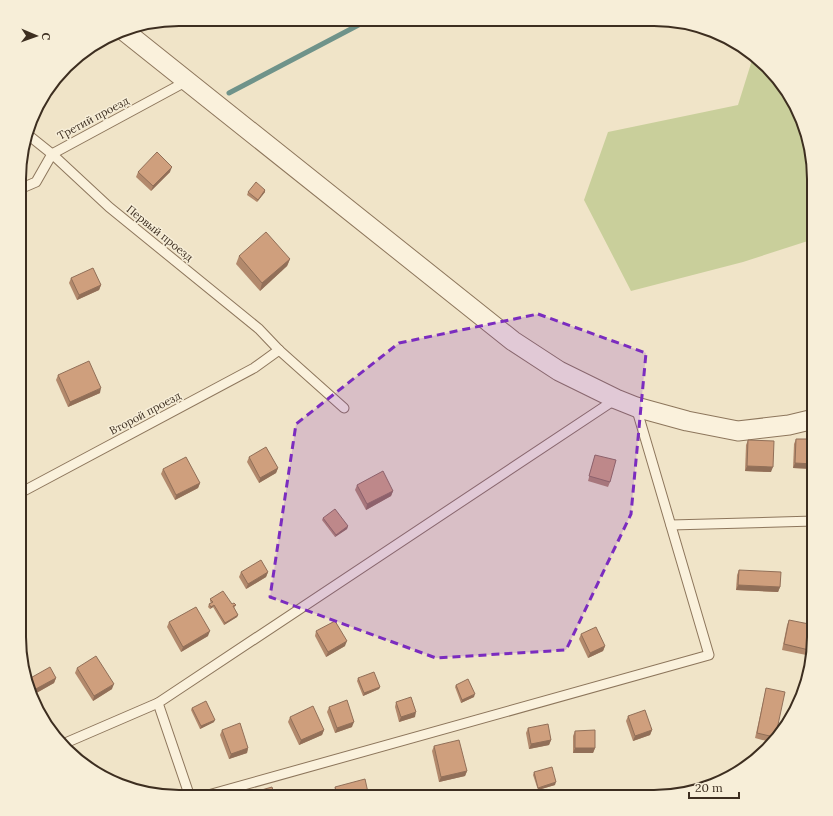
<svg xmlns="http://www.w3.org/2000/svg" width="833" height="816" font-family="Lora,serif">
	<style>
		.green { fill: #c9cf9b }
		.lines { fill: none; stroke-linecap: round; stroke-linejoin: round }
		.stream { stroke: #6f938a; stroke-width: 5 }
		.lane-casing { stroke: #8d765c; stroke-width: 11 }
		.street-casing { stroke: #8d765c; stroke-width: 21 }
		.lane { stroke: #faf1dc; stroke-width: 9 }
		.street { stroke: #faf1dc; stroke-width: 19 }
		.wall { fill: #b2896c }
		.shaded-wall { fill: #916f58 }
		.building { fill: #cf9f7d; stroke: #916f58 }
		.marked { fill: #7b2cbf; fill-opacity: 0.2; stroke: #7b2cbf; stroke-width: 3; stroke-dasharray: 8 5; stroke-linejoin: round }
		.labels { text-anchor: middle; stroke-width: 3; stroke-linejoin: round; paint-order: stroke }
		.street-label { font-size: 11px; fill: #3d2e20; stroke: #f7eed8 }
		.rim { fill: none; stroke: #3d2e20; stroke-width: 2 }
	</style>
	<rect width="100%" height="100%" fill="#f0e4c8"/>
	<polygon class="green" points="753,57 781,81 805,127 814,169 814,239 743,262 631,291 584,200 608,132 738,105"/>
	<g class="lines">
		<polyline class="stream" points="229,93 368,20"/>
		<g class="lane-casing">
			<g id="lane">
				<polyline points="27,134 52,154 109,207 259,329 279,350 344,408"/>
				<polyline points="22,188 36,182 52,154 187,81"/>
				<polyline points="20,493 254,368 279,350"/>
				<polyline points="671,525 814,521"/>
				<polyline points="63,744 158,703"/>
				<polyline points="190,797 158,703 616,399"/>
				<polyline points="201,797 709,655 636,407"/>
			</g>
		</g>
		<g class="street-casing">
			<polyline id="street" points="123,30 513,341 559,371 616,399 636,407 687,421 738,431 789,425 814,419"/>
		</g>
		<use href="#lane" class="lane"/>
		<use href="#street" class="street"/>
	</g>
	<g class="wall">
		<polygon points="88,50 74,63 72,61 74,59"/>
		<polygon points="138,172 170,172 151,191 136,177"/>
		<polygon points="265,190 265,192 257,202 247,195 248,192"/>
		<polygon points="239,256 290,259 287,266 260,291 236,264"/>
		<polygon points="71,278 101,285 99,290 77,300 69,283"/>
		<polygon points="58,375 100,393 68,407 56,380"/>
		<polygon points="796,439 814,439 814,469 793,468 794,444"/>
		<polygon points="748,440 771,472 745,471 746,445"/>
		<polygon points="595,455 610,482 608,487 588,481"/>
		<polygon points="249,457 278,468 276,473 259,483 247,462"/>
		<polygon points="163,469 200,483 198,488 175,500 161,474"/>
		<polygon points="357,485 393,491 391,496 366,510 355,490"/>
		<polygon points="323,518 348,526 347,529 335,537 322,520"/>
		<polygon points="739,570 780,587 778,592 736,590 737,575"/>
		<polygon points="241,572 268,572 266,577 246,589 239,577"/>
		<polygon points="210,599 232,604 236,605 234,608 238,615 237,617 224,625 213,607 210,609 208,607 209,604 211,603 210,601"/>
		<polygon points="789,620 814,647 811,656 782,650 787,625"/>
		<polygon points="169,622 208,636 181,652 167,627"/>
		<polygon points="316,631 345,646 326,657 315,636"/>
		<polygon points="581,634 605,646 603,651 588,658 579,639"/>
		<polygon points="77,668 112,689 93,701 75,673"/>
		<polygon points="56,678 54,683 31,696 27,680"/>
		<polygon points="358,678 380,687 379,689 363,696 357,681"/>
		<polygon points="456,685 474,697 461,703 455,687"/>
		<polygon points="766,688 776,734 770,742 755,738 765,693"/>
		<polygon points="396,702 415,717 399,722 395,707"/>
		<polygon points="329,707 352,727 335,733 327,712"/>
		<polygon points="192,708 214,722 200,729 191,710"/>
		<polygon points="628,716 652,730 650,735 633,741 626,721"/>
		<polygon points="290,717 324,730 322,735 299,745 288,722"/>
		<polygon points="528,728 551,740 549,745 529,749 526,733"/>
		<polygon points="222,730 248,748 247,753 229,759 220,735"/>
		<polygon points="575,731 595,748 593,753 573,753 573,736"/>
		<polygon points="434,746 467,771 465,776 439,782 432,751"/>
		<polygon points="534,772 555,785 538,790 533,775"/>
		<polygon points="335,787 369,797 335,797 334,792"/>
		<polygon points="258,791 275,797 258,797 257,794"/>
	</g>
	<g class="shaded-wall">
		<polygon points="88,50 74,63 76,58 78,56"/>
		<polygon points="172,167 170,172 151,191 153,186"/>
		<polygon points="265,190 265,192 257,202 258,200"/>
		<polygon points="290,259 287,266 260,291 262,283"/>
		<polygon points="101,285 99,290 77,300 79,295"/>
		<polygon points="101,388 100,393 68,407 70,402"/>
		<polygon points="795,463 814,464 814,469 793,468"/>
		<polygon points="747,466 773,467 771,472 745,471"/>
		<polygon points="278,468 276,473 259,483 260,478"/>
		<polygon points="200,483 198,488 175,500 176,495"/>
		<polygon points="393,491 391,496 366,510 367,504"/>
		<polygon points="348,526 347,529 335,537 336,535"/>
		<polygon points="268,572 266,577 246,589 248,584"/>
		<polygon points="738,585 780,587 778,592 736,590"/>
		<polygon points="214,605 213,607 210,609 211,607"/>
		<polygon points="238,615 237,617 224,625 225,623"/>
		<polygon points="210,631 208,636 181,652 183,647"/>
		<polygon points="347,641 345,646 326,657 328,652"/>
		<polygon points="605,646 603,651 588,658 590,653"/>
		<polygon points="56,678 54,683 31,696 32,691"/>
		<polygon points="114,684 112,689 93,701 94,696"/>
		<polygon points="380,687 379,689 363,696 364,693"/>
		<polygon points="475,694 474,697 461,703 462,700"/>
		<polygon points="416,712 415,717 399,722 401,717"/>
		<polygon points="215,720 214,722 200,729 201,726"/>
		<polygon points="354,722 352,727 335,733 337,728"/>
		<polygon points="324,730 322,735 299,745 301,740"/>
		<polygon points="652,730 650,735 633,741 635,736"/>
		<polygon points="551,740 549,745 529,749 531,744"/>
		<polygon points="248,748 247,753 229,759 231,754"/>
		<polygon points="575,748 595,748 593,753 573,753"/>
		<polygon points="467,771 465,776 439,782 441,777"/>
		<polygon points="556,782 555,785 538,790 538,788"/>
	</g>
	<g class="building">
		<polygon points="157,152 172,167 153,186 138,172"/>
		<polygon points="256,182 265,190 258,200 248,192"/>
		<polygon points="266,232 290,259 262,283 239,256"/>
		<polygon points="93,268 101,285 79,295 71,278"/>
		<polygon points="89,361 101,388 70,402 58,375"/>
		<polygon points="796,439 814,439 814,464 795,463"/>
		<polygon points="748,440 774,441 773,467 747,466"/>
		<polygon points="266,447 278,468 260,478 249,457"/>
		<polygon points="595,455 616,460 610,482 589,476"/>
		<polygon points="186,457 200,483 176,495 163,469"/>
		<polygon points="383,471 393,491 367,504 357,485"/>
		<polygon points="335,509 348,526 336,535 323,518"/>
		<polygon points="261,560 268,572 248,584 241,572"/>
		<polygon points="739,570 781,572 780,587 738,585"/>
		<polygon points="223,591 232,604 234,603 236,605 233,606 238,615 225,623 214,605 211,607 209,604 213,602 210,599"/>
		<polygon points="196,607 210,631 183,647 169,622"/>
		<polygon points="789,620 814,625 814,647 813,651 784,644"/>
		<polygon points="335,621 347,641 328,652 316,631"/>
		<polygon points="596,627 605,646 590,653 581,634"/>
		<polygon points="96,656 114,684 94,696 77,668"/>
		<polygon points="50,667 56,678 32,691 27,682 27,680"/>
		<polygon points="374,672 380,687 364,693 358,678"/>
		<polygon points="468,679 475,694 462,700 456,685"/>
		<polygon points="766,688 785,692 776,734 774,737 757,733"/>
		<polygon points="411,697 416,712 401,717 396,702"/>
		<polygon points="347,700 354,722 337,728 329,707"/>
		<polygon points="206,701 215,720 201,726 192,708"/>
		<polygon points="313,706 324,730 301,740 290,717"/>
		<polygon points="645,710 652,730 635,736 628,716"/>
		<polygon points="240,723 248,748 231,754 222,730"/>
		<polygon points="548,724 551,740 531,744 528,728"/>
		<polygon points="595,730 595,748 575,748 575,731"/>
		<polygon points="459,740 467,771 441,777 434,746"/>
		<polygon points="552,767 556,782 538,788 534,772"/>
		<polygon points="365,779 369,797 338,797 335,787"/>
		<polygon points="272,787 275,797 260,797 258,791"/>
	</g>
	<path class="marked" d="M538,314L646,353L631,514L566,650L436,658L270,597L296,424L399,343Z"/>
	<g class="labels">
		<g class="street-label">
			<text transform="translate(93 118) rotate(-28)" y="4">Третий проезд</text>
			<text transform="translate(160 233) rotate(39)" y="4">Первый проезд</text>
			<text transform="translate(145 413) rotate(-28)" y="4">Второй проезд</text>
		</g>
	</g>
	<path d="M0 0H833V816H0ZM179 26H654A153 153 0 0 1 807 179V637A153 153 0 0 1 654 790H179A153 153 0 0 1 26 637V179A153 153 0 0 1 179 26Z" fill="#f7eed8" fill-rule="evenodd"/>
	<path class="rim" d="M179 26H654A153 153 0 0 1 807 179V637A153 153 0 0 1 654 790H179A153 153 0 0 1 26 637V179A153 153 0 0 1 179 26Z"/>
	<g transform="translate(36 36) rotate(92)" stroke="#f7eed8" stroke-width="3" paint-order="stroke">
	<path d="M0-3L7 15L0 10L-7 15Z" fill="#3d2e20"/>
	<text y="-6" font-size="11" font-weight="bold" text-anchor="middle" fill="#3d2e20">С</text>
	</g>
	<path d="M689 792v6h50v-6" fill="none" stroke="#3d2e20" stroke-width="2"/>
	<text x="695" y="792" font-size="12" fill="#3d2e20" stroke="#f7eed8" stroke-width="3" paint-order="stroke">20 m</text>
</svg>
